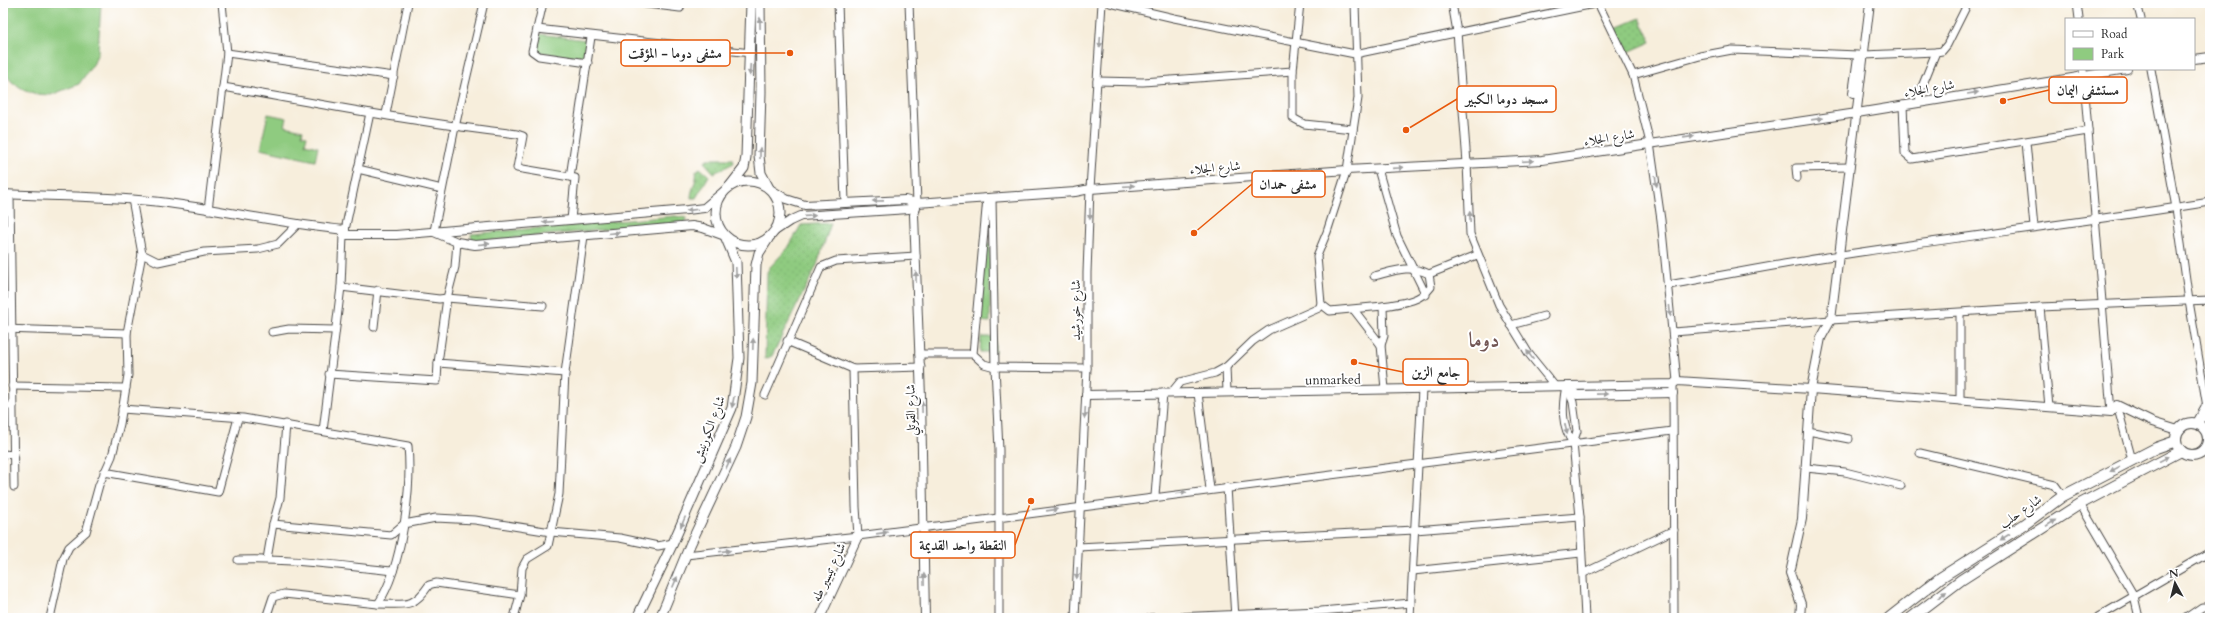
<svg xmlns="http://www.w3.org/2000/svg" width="2213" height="621" font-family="Cardo,Amiri,serif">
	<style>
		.park { fill: #8fcb80; stroke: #5d7b56 }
		.garden { fill: url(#garden-dots); stroke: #5d7b56 }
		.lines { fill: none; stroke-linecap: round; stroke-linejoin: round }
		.minor-casing { stroke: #4a4846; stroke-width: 9 }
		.tertiary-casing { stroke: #4a4846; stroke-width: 10 }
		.secondary-casing { stroke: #4a4846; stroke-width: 11 }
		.primary-casing { stroke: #4a4846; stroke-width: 12 }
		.minor { stroke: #fff; stroke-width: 7 }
		.tertiary { stroke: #fff; stroke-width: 8 }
		.secondary { stroke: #fff; stroke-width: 9 }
		.primary { stroke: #fff; stroke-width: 10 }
		.oneway { fill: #a0a0a0 }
		.labels { text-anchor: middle; stroke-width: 4; stroke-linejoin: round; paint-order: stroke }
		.street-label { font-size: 13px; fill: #2b2b2b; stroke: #fff }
		.town-label { font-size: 21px; font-weight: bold; fill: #725654; stroke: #fff }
		.leader { fill: none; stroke: #e8590c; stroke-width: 1.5 }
		.callout-dot { fill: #e8590c; stroke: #fff; stroke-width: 1.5 }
		.callout { fill: #fff; stroke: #e8590c; stroke-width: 1.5 }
		.callout-label { font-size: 14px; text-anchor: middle; font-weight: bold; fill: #2b2b2b }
	</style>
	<defs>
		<pattern id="garden-dots" width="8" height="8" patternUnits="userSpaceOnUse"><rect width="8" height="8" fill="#8fcb80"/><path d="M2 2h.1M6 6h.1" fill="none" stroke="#7cae6f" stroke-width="1.8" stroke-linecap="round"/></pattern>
	</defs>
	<rect width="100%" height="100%" fill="#fff"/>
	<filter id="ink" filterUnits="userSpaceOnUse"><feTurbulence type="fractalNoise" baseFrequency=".025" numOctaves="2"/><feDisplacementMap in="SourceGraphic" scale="8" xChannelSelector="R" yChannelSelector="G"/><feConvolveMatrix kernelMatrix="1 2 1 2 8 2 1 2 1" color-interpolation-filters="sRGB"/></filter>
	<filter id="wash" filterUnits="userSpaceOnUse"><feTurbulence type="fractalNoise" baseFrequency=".012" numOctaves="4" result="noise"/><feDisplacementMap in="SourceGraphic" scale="16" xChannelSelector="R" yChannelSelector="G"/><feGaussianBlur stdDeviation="0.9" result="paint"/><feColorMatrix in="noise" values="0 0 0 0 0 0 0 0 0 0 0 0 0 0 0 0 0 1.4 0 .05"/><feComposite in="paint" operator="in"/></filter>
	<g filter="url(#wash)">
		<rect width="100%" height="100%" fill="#f7eedc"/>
		<g class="park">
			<polygon points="3,3 101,3 98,52 94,63 79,84 51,95 36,94 23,89 12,82 4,72"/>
			<polygon points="539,34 586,40 583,59 538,52 536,47"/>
			<polygon points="268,114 287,118 285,126 303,130 302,135 307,136 305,144 318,147 315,161 260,149"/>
			<polygon points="675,216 686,218 686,222 472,242 471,234"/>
			<polygon points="985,244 990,244 990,322 978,321"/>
			<polygon points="981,337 995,337 995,352 980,352"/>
		</g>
		<g class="garden">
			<polygon points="1640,18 1651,42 1626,53 1614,29"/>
			<polygon points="707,159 733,159 734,163 714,173 705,163"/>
			<path d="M700,168L709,176L696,198H691C691,188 698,180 696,171Z"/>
			<polygon points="831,223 817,265 772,356 765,359 767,272 770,267 788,248 801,225"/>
		</g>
	</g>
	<g filter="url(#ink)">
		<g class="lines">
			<g class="minor-casing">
				<g id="minor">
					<path d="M222,3L227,53L223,87C321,104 418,123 517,134L523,136L517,168L570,177L591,37"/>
					<polyline points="543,3 532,51 539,56 588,63"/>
					<polyline points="639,3 680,8 681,3"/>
					<polyline points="838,3 845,202"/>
					<polyline points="909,3 917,203"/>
					<polyline points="1110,3 1174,18 1355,54 1599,3"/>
					<polyline points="1300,3 1293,71 1293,118 1304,124 1353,129"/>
					<polyline points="1452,3 1457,32 1467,163 1470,234 1499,305 1529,354 1554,385"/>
					<polyline points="1598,3 1633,75 1650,143 1661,220 1677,381"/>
					<polyline points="2077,3 2079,19"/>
					<polyline points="2137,3 2141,19"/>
					<polyline points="537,29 751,53"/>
					<polyline points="227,53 394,76"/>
					<polyline points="1864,55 1936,52"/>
					<polyline points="2083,69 2111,412"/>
					<polyline points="2151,69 2176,208 2189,301 2207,407"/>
					<polyline points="1633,75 1700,56 1732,50 1858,55"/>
					<polyline points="1097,81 1143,82 1293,71"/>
					<polyline points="1920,101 1919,94 1936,52 1942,51 1947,45 1968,3"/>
					<polyline points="1903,105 1905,153 1912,159 2088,131"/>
					<polyline points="386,114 408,3"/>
					<polyline points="2026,142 2034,227"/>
					<polyline points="358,169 442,189"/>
					<polyline points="1378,169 1397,236 1426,295"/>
					<polyline points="570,177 575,178 571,220"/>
					<polyline points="1797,178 1796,168 1850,167"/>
					<polyline points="10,195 14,487"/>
					<polyline points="987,198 973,354 984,364 995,367 1087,368"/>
					<polyline points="992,198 995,367 999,450 999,618"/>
					<polyline points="208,210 223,87"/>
					<polyline points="345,230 370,113"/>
					<polyline points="434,231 455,127 484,3"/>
					<polyline points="457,242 455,267 447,298 438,363 565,373"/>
					<polyline points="142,254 158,262 204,252 258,249 278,244 297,225"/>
					<path d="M1374,276C1394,271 1409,264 1429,274"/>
					<path d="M1668,285C1725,275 1783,263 1841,255C1964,236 2087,222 2210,202"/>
					<polyline points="341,287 439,299 447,298 543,306"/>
					<polyline points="1321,304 1330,311 1383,306"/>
					<polyline points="2040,307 2049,407"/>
					<path d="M1354,310L1381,345L1384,336L1383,306C1401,303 1420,302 1431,287L1429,274L1477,255"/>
					<polyline points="1960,313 1960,401"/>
					<polyline points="1511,325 1544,316"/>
					<polyline points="374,327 378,290"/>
					<polyline points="3,329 127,333"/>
					<polyline points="272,332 289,329 335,330"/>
					<polyline points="1673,332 1831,320 2040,307 2210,300"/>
					<polyline points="787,341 853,369 921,367"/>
					<polyline points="1381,345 1385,389"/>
					<polyline points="919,354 973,354"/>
					<polyline points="1226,367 1227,392"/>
					<polyline points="853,369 856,507 858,536"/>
					<polyline points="329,374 437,381 438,363"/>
					<polyline points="1673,384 1674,618"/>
					<polyline points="12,386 126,388"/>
					<path d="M1566,386C1562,406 1561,426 1573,443"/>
					<polyline points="1567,387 1573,402 1577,431 1573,443 1580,517 1585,618"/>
					<polyline points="1171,393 1180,382 1215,373 1226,367 1253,341 1269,330 1319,308 1321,304 1317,256 1327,232 1347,170 1358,98 1355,3"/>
					<polyline points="1198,393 1210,489"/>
					<polyline points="765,395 821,267 836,261 916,256"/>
					<polyline points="2117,405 2132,460"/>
					<polyline points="3,406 13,406"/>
					<path d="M122,409L243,418L408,446C412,489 402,568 378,604L284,594L273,597L266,618"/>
					<polyline points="323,431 341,287 343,235"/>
					<polyline points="1808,431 1849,439"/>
					<polyline points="1920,453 2055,485 2063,496"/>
					<polyline points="3,454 14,455"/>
					<polyline points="1806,468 1845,472 1901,486"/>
					<polyline points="104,472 218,492 238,418"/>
					<polyline points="1227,487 1235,618"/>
					<polyline points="1155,496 1163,393"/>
					<polyline points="2080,504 2134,596 2139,618"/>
					<polyline points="273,524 391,535 404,524 436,518 475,520 551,532 620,538 658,546 673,543"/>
					<polyline points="1078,547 1415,530 1580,517"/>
					<polyline points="686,555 858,536 1672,431"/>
					<polyline points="267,559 273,524 280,498 286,424"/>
					<path d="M238,560C290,558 341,566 393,571"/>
					<polyline points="1413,571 1581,553"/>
					<polyline points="1584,573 1674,530"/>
					<path d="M378,604C405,604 413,609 429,585L436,583L520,595"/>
					<polyline points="2098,617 2210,552"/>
					<polyline points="50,618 63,559 69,547 86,532 99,485 112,456 120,424 128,375 127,333 142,254 132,199"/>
					<polyline points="514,618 520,595 522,568 527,559 548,546 559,494 565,373 584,236"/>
					<polyline points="1075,618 1087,368 1087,273 1090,189 1102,3"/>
					<polyline points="1150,618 1321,611 1411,603"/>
					<polyline points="1410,618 1422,389"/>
					<polyline points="2186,618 2202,607 2210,607"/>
				</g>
			</g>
			<g class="tertiary-casing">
				<g id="tertiary">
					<polyline points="2194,59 2210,57"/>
					<polyline points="1853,93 1858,57"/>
					<polyline points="770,189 786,199 805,205 905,200 917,203 1075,192 1090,189 1347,170 1542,160 1857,113 2127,69"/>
					<path d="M3,194C58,197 113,196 168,203C227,211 285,224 345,230L343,235H396L687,210L704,208L724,191"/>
					<polyline points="917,203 914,215 921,397 925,618"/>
					<polyline points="775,231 790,221 801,216 909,209 917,203"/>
					<polyline points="434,232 457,242 475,245 692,226 703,228 725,236"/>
					<polyline points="1566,386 1577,395 1673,393"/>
					<polyline points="1086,395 1673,384 1677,381 1811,389 2111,412 2117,405 2152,422 2178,430"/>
					<polyline points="820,618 858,536"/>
					<polyline points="1800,618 1801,604 1790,573 1802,519 1811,389 1821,338 1831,320 1870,3"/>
				</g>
			</g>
			<g class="secondary-casing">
				<g id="secondary">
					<polyline points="760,3 761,92 759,156 761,173 769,188"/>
					<circle cx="748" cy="213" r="32"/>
					<polyline points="730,186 744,168 746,157 751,3"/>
					<polyline points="2207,446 2210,447"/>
					<polyline points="637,618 673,543 732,408 739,358 736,262 725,236"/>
					<polyline points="660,618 690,545 736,447 746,417 752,383 756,265 759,253 768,239"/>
				</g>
			</g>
			<g class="primary-casing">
				<g id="primary">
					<circle cx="2192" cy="439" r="16"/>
					<polyline points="2198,423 2207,407 2210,406"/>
					<polyline points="1889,618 1940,578 2025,524 2063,496 2156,448 2176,441"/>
					<polyline points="1911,618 1961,580 2080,504 2181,451"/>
				</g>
			</g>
			<use href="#minor" class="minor"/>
			<use href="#tertiary" class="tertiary"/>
			<use href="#secondary" class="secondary"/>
			<use href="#primary" class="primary"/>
		</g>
		<defs><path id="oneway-solid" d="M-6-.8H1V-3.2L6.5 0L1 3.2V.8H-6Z"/></defs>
		<g class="oneway">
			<use href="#oneway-solid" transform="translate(760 23) rotate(-91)"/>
			<use href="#oneway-solid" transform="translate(1100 42) rotate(94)"/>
			<use href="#oneway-solid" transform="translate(750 70) rotate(93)"/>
			<use href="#oneway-solid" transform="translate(1973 93) rotate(-9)"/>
			<use href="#oneway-solid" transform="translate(1817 119) rotate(-8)"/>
			<use href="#oneway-solid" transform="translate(1689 137) rotate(-8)"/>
			<use href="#oneway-solid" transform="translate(760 153) rotate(-90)"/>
			<use href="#oneway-solid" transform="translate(1528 161) rotate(-4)"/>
			<use href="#oneway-solid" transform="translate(1398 168) rotate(-4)"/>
			<use href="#oneway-solid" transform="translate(1656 181) rotate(82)"/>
			<use href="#oneway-solid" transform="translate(1129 186) rotate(-4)"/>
			<use href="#oneway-solid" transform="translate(878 201) rotate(179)"/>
			<use href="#oneway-solid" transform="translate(692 210) rotate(173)"/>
			<use href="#oneway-solid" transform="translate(1090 214) rotate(90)"/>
			<use href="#oneway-solid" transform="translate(810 216) rotate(-4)"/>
			<use href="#oneway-solid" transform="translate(1470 217) rotate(-92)"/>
			<use href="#oneway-solid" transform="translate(548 222) rotate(175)"/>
			<use href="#oneway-solid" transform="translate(614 233) rotate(-5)"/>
			<use href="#oneway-solid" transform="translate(484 244) rotate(-5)"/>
			<use href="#oneway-solid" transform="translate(736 273) rotate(88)"/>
			<use href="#oneway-solid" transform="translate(916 277) rotate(-91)"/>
			<use href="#oneway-solid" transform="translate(1670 311) rotate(84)"/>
			<use href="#oneway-solid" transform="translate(753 344) rotate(-88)"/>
			<use href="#oneway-solid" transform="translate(1530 355) rotate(-126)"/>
			<use href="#oneway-solid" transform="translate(1602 394) rotate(-1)"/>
			<use href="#oneway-solid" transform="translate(733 402) rotate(101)"/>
			<use href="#oneway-solid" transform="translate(922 407) rotate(-91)"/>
			<use href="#oneway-solid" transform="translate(1085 413) rotate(93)"/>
			<use href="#oneway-solid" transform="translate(1566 429) rotate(77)"/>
			<use href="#oneway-solid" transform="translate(2164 459) rotate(-27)"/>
			<use href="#oneway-solid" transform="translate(728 464) rotate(-65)"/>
			<use href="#oneway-solid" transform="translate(2115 469) rotate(152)"/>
			<use href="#oneway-solid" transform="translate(1181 493) rotate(-7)"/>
			<use href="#oneway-solid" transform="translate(1052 510) rotate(-8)"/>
			<use href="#oneway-solid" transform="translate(683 522) rotate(114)"/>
			<use href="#oneway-solid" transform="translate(2051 523) rotate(-33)"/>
			<use href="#oneway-solid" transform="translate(882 533) rotate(-8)"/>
			<use href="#oneway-solid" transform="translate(2005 537) rotate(147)"/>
			<use href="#oneway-solid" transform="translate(725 551) rotate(-7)"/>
			<use href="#oneway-solid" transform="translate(1077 573) rotate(93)"/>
			<use href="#oneway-solid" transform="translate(924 579) rotate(-91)"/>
			<use href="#oneway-solid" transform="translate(675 582) rotate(-67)"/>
			<use href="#oneway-solid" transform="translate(1942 595) rotate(-37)"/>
		</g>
	</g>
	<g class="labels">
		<g class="street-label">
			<text transform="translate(1929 88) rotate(-10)" y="5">شارع الجلاء</text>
			<text transform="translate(1609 137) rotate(-9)" y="5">شارع الجلاء</text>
			<text transform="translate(1215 167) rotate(-5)" y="5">شارع الجلاء</text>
			<text transform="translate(1075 310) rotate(-90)" y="5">شارع خورشيد</text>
			<text transform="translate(1333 379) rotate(-1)" y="5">unmarked</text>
			<text transform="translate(910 410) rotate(-91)" y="5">شارع القوتلي</text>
			<text transform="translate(708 429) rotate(-69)" y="5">شارع الكورنيش</text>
			<text transform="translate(2020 511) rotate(-35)" y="5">شارع حلب</text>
			<text transform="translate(828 572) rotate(-65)" y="5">شارع تيسير طه</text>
		</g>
		<g class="town-label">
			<text x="1484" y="347">دوما</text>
		</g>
	</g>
	<path class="leader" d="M790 53L730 53M2003 101L2049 90M1406 130L1457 99M1194 233L1252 184M1354 362L1403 372M1031 501L1015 545"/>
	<g class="callout-dot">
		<circle cx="790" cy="53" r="4"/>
		<circle cx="2003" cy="101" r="4"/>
		<circle cx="1406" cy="130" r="4"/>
		<circle cx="1194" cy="233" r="4"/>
		<circle cx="1354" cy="362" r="4"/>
		<circle cx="1031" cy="501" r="4"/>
	</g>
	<g class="callout">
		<rect x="621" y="40" width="109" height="26" rx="4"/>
		<rect x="2049" y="77" width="78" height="26" rx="4"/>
		<rect x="1457" y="86" width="99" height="26" rx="4"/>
		<rect x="1252" y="171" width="73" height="26" rx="4"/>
		<rect x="1403" y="359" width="65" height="26" rx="4"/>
		<rect x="911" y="532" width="104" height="26" rx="4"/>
	</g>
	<g class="callout-label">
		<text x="675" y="58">مشفى دوما - المؤقت</text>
		<text x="2088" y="95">مستشفى اليمان</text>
		<text x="1507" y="104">مسجد دوما الكبير</text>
		<text x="1288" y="189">مشفى حمدان</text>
		<text x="1436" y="377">جامع الزين</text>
		<text x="963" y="550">النقطة واحد القديمة</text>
	</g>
	<rect width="2213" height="621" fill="none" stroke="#fff" stroke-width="16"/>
	<rect x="2065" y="18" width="130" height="52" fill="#ffffff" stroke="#aaaaaa"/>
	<rect x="2073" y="31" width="20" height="6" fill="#ffffff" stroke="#aaaaaa"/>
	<text x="2101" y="38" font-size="12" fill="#2b2b2b">Road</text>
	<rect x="2073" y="48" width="20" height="12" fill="#8fcb80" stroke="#aaaaaa"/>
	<text x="2101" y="58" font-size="12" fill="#2b2b2b">Park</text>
	<g transform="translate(2175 583) rotate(353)" stroke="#ffffff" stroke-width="3" paint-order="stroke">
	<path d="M0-3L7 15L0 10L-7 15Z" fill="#2b2b2b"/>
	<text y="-6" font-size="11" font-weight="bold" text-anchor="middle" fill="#2b2b2b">N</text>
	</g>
</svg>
